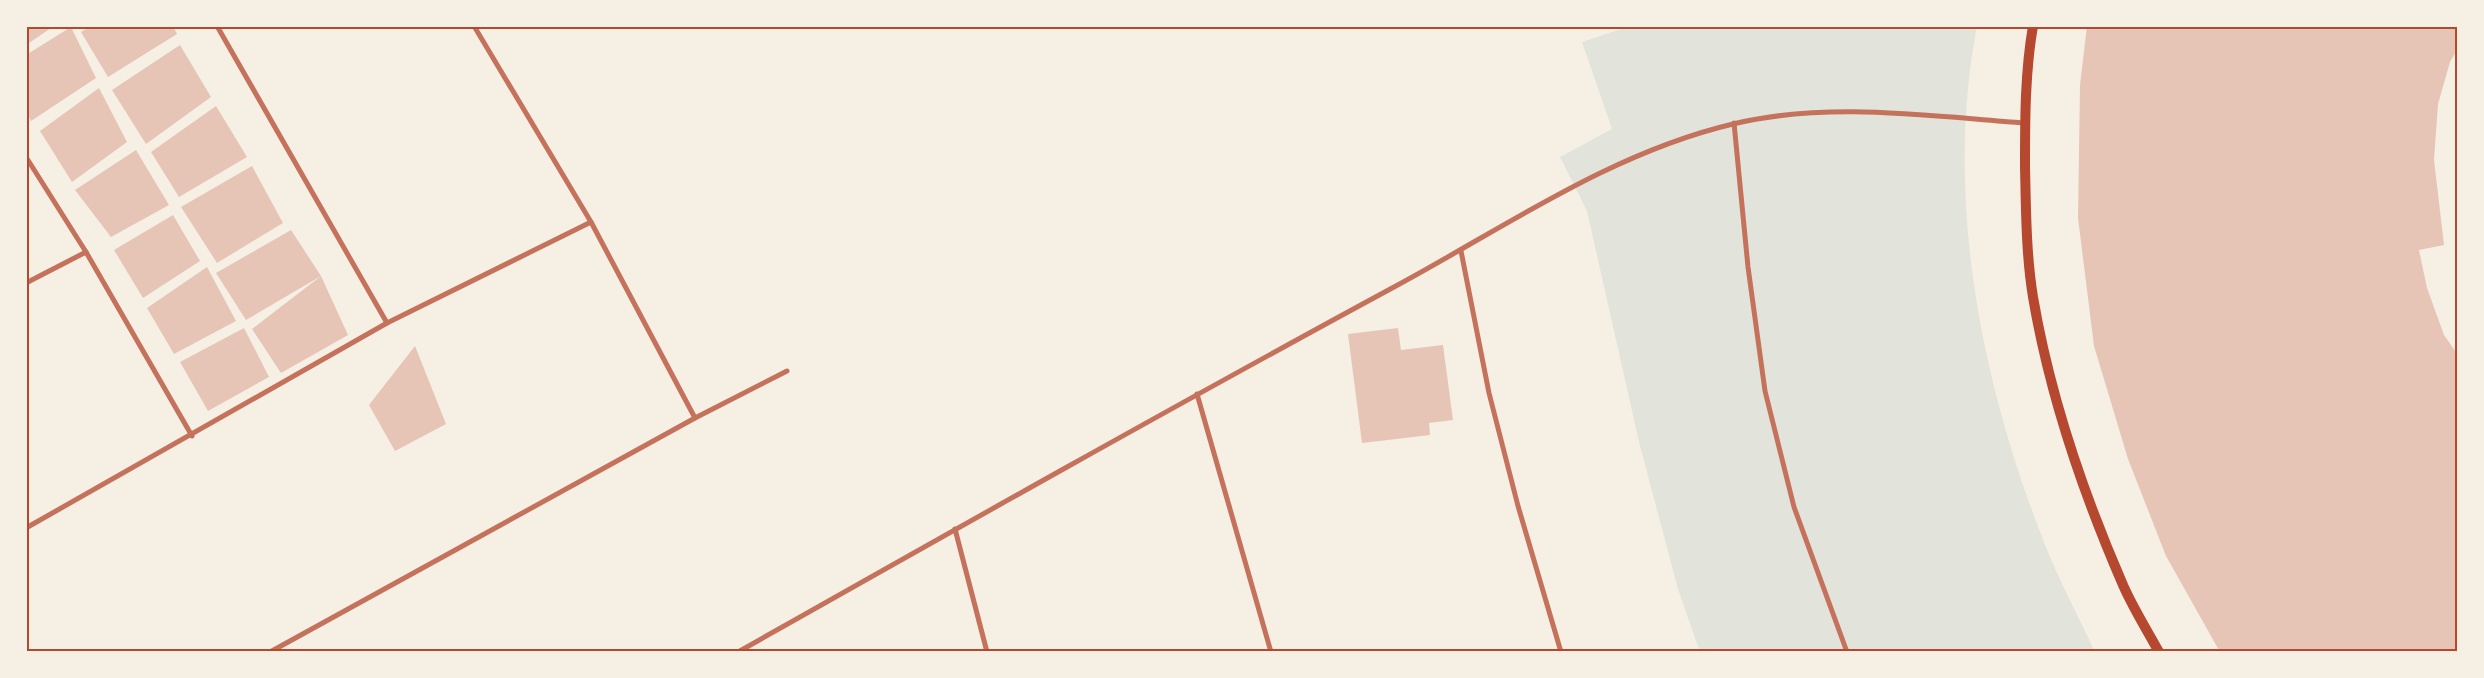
<svg xmlns="http://www.w3.org/2000/svg" width="2484" height="678" font-family="'Source Sans 3',sans-serif">
	<style>
		.green { fill: #e2e4dc }
		.building { fill: #e6c5b7 }
		.lines { fill: none; stroke-linecap: round; stroke-linejoin: round }
		.minor { stroke: #c5725c; stroke-width: 5 }
		.secondary { stroke: #b5482f; stroke-width: 10 }
		.neatline { fill: none; stroke: #b5482f; stroke-width: 2 }
	</style>
	<rect width="100%" height="100%" fill="#f6efe4"/>
	<path class="green" d="M1630,26H1977C1944,197 1981,382 2044,542C2058,579 2078,615 2095,652H1700L1678,589L1639,442L1587,211L1560,157L1612,129L1582,42Z"/>
	<g class="building">
		<polygon points="26,26 54,26 26,45"/>
		<polygon points="91,26 173,26 177,34 108,77 81,32"/>
		<polygon points="2087,26 2458,26 2458,48 2450,62 2438,104 2434,160 2444,245 2419,250 2427,288 2444,335 2458,355 2458,652 2220,652 2166,556 2128,459 2094,346 2078,218 2080,85"/>
		<polygon points="71,27 96,78 31,121 26,111 26,55"/>
		<polygon points="180,45 211,97 146,144 112,90"/>
		<polygon points="99,88 127,142 72,182 40,131"/>
		<polygon points="216,106 247,157 179,197 151,152"/>
		<polygon points="136,150 169,205 111,237 75,190"/>
		<polygon points="252,166 283,223 217,263 181,207"/>
		<polygon points="173,215 200,261 143,298 114,250"/>
		<polygon points="291,230 321,276 348,335 281,373 252,329 321,276 246,320 216,273"/>
		<polygon points="207,267 236,321 174,354 147,308"/>
		<polygon points="244,328 269,377 208,411 180,362"/>
		<polygon points="1398,328 1401,350 1443,345 1453,420 1429,423 1430,435 1362,443 1348,334"/>
		<polygon points="415,346 446,424 395,451 369,405"/>
	</g>
	<g class="lines">
		<g class="minor">
			<polyline points="217,26 387,323"/>
			<polyline points="474,26 591,222 695,418"/>
			<polyline points="1734,123 1748,267 1765,391 1794,507 1847,652"/>
			<polyline points="26,157 86,252 192,436"/>
			<polyline points="1461,251 1489,393 1518,506 1561,652"/>
			<polyline points="26,283 86,252"/>
			<polyline points="1197,394 1271,652"/>
			<polyline points="26,528 387,323 591,222"/>
			<polyline points="955,529 987,652"/>
			<polyline points="270,652 695,418 787,371"/>
			<path d="M738,652C956,529 1174,406 1394,287C1504,228 1610,153 1733,124C1828,101 1928,116 2025,123"/>
		</g>
		<path class="secondary" d="M2033,26C2025,72 2025,119 2025,166C2026,209 2026,254 2033,297C2050,397 2083,493 2123,585C2133,608 2147,630 2159,652"/>
	</g>
	<rect width="2484" height="678" fill="none" stroke="#f6efe4" stroke-width="55"/>
	<rect x="28" y="28" width="2428" height="622" class="neatline"/>
</svg>
